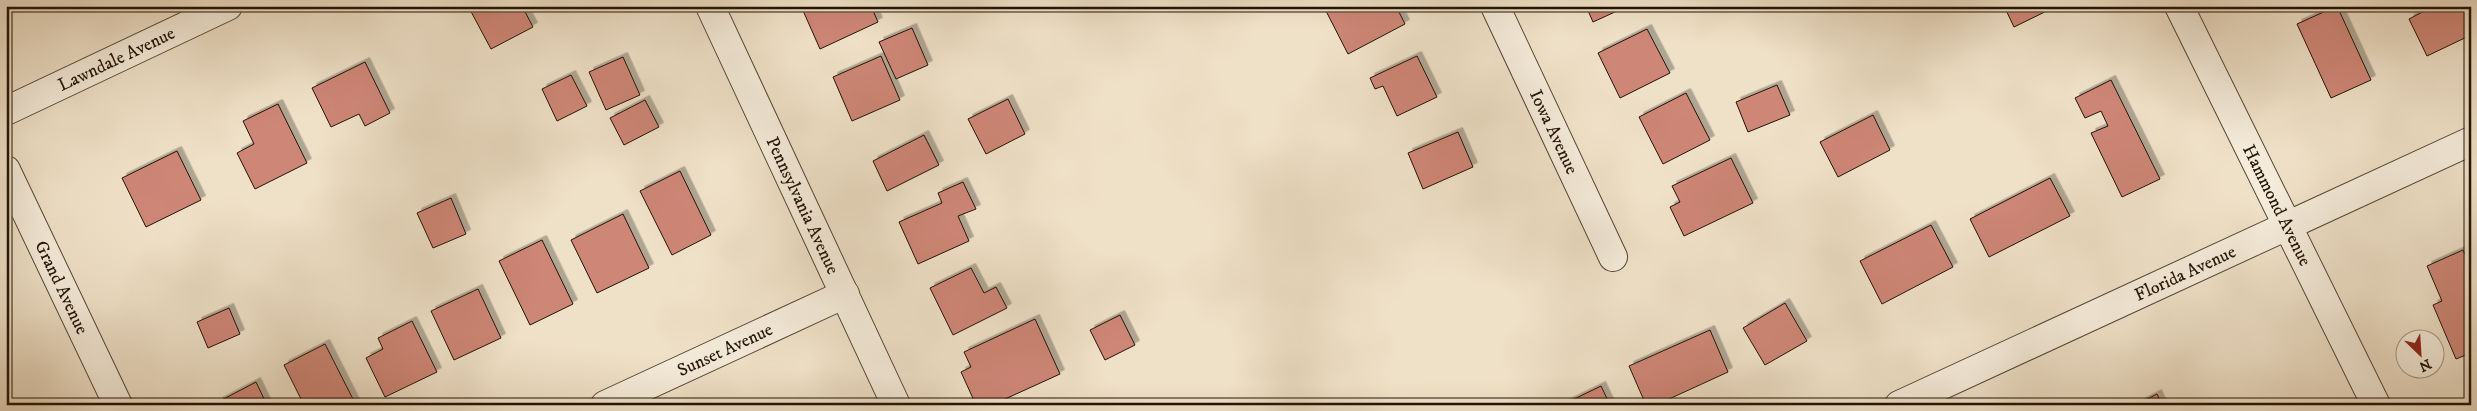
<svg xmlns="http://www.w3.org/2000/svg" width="2477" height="411" font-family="'IM FELL DW Pica',serif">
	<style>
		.building { fill: #ce8677; stroke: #221305; filter: url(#shadow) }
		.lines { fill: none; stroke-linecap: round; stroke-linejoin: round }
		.minor-casing { stroke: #554636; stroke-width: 30 }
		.minor { stroke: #f5ecdb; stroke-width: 28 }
		.labels { text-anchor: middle; stroke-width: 4; stroke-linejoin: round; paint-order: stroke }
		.street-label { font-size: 18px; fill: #221305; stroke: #f5ecdb }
	</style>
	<defs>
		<filter id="shadow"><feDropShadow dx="4.5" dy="-4.5" stdDeviation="0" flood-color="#0004"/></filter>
	</defs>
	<rect width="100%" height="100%" fill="#efe1c8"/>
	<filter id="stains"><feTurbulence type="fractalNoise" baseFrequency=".004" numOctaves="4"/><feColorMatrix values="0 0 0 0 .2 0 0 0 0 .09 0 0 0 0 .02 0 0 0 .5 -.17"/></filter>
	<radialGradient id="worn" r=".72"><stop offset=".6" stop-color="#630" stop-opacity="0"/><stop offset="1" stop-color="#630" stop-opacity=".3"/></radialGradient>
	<g class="building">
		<polygon points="468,6 522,6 533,27 491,49"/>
		<polygon points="801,6 871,6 878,22 820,49"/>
		<polygon points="1334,6 1396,6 1405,24 1348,54 1326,11"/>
		<polygon points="1586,6 1628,6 1593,22"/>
		<polygon points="2004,6 2057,6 2014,27"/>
		<polygon points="2337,6 2371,80 2331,98 2297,24"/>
		<polygon points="2434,6 2471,6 2471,35 2427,56 2409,19"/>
		<polygon points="912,28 928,65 896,79 879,42"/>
		<polygon points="1647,29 1670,73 1620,98 1598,53"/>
		<polygon points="881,56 900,100 852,121 833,77"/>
		<polygon points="1417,56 1437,97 1397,116 1383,86 1375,89 1370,78"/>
		<polygon points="623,57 640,95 606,110 589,72"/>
		<polygon points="365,62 390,113 365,126 359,114 331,127 312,88"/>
		<polygon points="571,75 587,106 557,121 542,89"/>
		<polygon points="2111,80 2160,179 2122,197 2091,133 2108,126 2101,111 2085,118 2075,98"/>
		<polygon points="1777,85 1790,115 1748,132 1736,102"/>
		<polygon points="1686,93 1710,140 1663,164 1639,117"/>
		<polygon points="1008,99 1025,134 986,154 968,119"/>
		<polygon points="645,100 659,127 624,145 610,118"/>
		<polygon points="278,104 307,163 255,189 237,153 254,144 243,121"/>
		<polygon points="1873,115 1890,150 1838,177 1820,142"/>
		<polygon points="1458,132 1473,167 1423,189 1408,153"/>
		<polygon points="924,135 939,165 887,191 873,161"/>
		<polygon points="177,151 201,200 146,227 122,178"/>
		<polygon points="1731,158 1753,203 1684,236 1670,207 1680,202 1672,186"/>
		<polygon points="680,171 711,235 672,255 640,191"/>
		<polygon points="2050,178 2070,216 1989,257 1970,219"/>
		<polygon points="963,182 976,209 958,216 969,241 918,264 899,222 942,203 938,193"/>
		<polygon points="451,198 466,234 433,248 417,213"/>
		<polygon points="623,214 649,268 597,293 571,240"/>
		<polygon points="1931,225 1953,267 1882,304 1860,261"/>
		<polygon points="542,240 573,304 530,325 499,261"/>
		<polygon points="2463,250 2471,267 2471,353 2456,359 2433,305 2442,301 2427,266"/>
		<polygon points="971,268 984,293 996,287 1007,308 953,335 930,288"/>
		<polygon points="478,289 501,338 454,360 431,311"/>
		<polygon points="1785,303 1807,341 1765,365 1743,328"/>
		<polygon points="229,308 240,334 208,348 197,322"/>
		<polygon points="1120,315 1135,345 1105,360 1090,330"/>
		<polygon points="1035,319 1060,374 992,405 976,405 961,372 971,367 964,352"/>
		<polygon points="412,321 437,372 385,397 366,358 383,349 378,338"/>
		<polygon points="1710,330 1728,372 1656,405 1646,405 1629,366"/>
		<polygon points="325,344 356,405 304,405 284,365"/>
		<polygon points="256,382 267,405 219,405 218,402"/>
		<polygon points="1601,386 1610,405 1562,405"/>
		<polygon points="2157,394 2162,405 2136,405"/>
	</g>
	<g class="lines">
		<g class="minor-casing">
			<g id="minor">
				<path id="s1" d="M710,6L896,405"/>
				<path id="s2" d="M1495,6L1613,257"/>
				<path id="s3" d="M2179,6L2376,405"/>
				<path id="s4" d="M6,111L228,6"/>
				<path id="s5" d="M6,170L118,405"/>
				<path id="s6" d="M605,405L845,294"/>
				<path id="s7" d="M1899,405L2471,141"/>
			</g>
		</g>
		<use href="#minor" class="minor"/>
	</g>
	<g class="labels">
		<g class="street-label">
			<text dy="6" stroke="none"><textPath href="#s4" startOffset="122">Lawndale Avenue</textPath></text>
			<text dy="6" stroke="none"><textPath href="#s2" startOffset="139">Iowa Avenue</textPath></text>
			<text dy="6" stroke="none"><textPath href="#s1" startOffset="220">Pennsylvania Avenue</textPath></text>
			<text dy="6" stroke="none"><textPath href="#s3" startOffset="222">Hammond Avenue</textPath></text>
			<text dy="6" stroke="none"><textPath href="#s7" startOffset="315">Florida Avenue</textPath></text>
			<text dy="6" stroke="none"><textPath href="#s5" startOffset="130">Grand Avenue</textPath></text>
			<text dy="6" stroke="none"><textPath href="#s6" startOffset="132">Sunset Avenue</textPath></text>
		</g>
	</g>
	<rect width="2477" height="411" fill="none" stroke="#efe1c8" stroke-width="25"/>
	<rect x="8" y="8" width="2462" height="396" fill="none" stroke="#221305" stroke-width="2.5"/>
	<rect x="12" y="12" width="2452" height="386" fill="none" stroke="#221305"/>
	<g transform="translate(2420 354) rotate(155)"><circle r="24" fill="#f5ecdb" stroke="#a19585"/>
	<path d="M0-4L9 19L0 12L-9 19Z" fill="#8f2418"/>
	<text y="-8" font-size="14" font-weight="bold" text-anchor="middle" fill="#221305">N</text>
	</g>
	<rect width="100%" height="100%" filter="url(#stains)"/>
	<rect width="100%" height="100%" fill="url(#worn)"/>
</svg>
